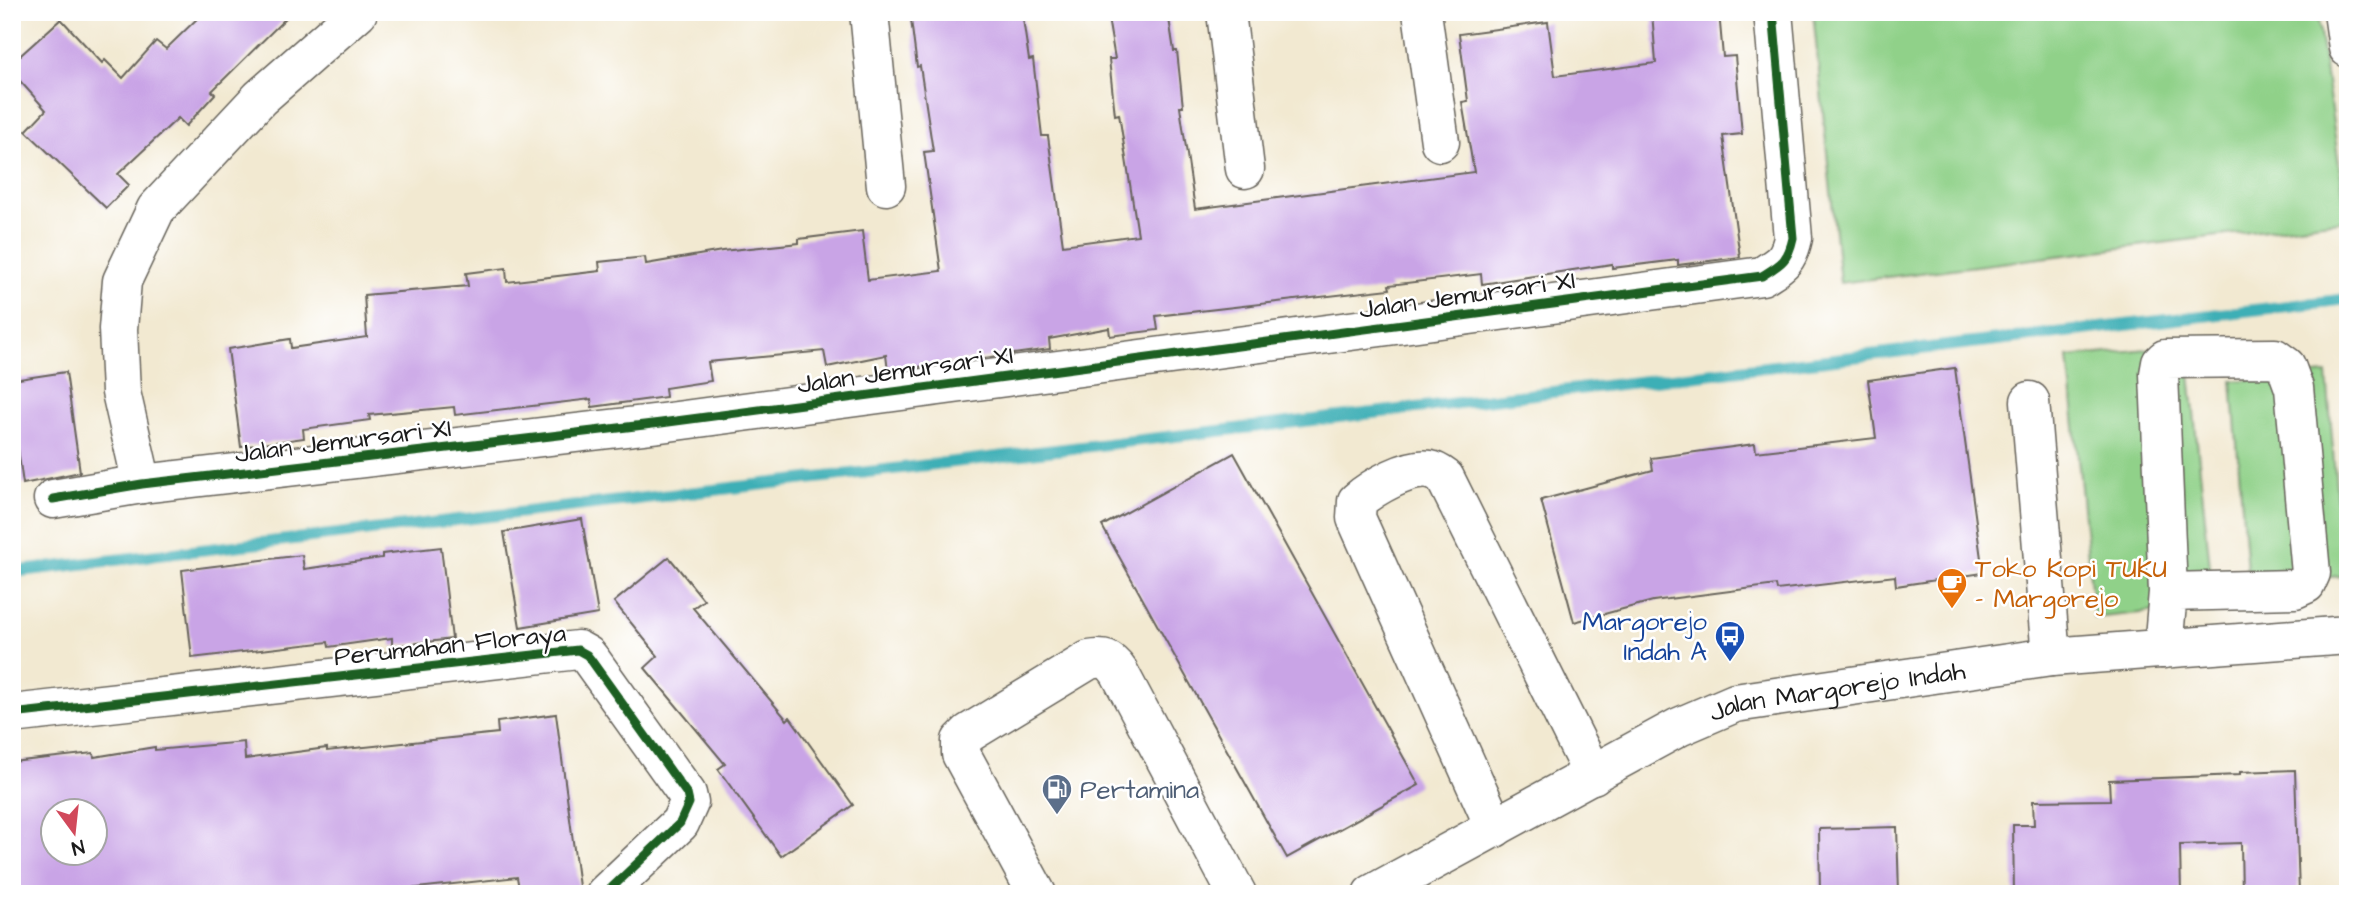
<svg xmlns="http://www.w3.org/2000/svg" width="2360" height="906" font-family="'Architects Daughter',sans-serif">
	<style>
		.green { fill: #90d189; stroke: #567652; stroke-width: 2 }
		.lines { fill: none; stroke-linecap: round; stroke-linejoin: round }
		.stream { stroke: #3eafb6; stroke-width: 12 }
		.building { fill: #c9a4e6; fill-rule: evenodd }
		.minor-casing { stroke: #67645b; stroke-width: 41 }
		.major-casing { stroke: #67645b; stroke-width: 41 }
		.minor { stroke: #fff; stroke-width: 38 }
		.major { stroke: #fff; stroke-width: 38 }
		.cycleway-casing { stroke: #fff; stroke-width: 13 }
		.cycleway { stroke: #1b5e20; stroke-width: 9 }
		.labels { text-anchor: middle; stroke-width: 5; stroke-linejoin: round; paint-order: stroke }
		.street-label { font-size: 26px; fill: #1c1c1c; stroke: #fff }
		.food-label { font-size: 26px; fill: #c56008; stroke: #fff; text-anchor: start }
		.transit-label { font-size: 26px; fill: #164399; stroke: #fff; text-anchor: end }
		.service-label { font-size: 26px; fill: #4e5e75; stroke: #fff; text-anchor: start }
	</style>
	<rect width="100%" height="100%" fill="#fff"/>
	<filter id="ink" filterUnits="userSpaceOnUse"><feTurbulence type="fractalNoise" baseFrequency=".0143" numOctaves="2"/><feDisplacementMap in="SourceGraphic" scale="14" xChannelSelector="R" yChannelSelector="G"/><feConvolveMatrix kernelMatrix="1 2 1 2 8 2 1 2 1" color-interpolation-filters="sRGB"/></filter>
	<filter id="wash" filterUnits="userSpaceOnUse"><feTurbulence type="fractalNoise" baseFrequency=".00686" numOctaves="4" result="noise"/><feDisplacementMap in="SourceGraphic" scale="28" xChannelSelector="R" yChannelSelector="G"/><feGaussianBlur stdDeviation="1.57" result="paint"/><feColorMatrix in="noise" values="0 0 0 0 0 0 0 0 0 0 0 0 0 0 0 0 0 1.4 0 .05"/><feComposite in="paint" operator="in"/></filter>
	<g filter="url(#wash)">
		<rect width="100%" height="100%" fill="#f2e9d1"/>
		<g class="green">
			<polygon points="1813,12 2317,12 2347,220 1840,283"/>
			<polygon points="2187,345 2214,605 2094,618 2068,357"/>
			<polygon points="2327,374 2343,576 2248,583 2232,381"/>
		</g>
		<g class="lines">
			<polyline class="stream" points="12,572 2348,299"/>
		</g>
		<g id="blocks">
			<g class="building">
				<polygon points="204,12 292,12 212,91 215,94 186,126 178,118 118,174 129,185 106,208 26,131 46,110 12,72 12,63 61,19 102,63 105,60 123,78 156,41 166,49"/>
				<polygon points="910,12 1022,12 1029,60 1033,59 1042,136 1048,136 1063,245 1138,235 1119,114 1115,115 1109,59 1115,59 1107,12 1168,12 1174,51 1177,51 1183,107 1180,107 1195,209 1474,172 1462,102 1468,101 1459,34 1548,22 1555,76 1656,63 1652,12 1719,12 1723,57 1735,56 1742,134 1723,136 1740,257 1678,265 1678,260 1612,268 1612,264 1482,284 1481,274 1389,285 1390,289 1156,316 1158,330 1110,336 1109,328 1049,339 1050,349 888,371 886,355 827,367 824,351 708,362 711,381 665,388 666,397 592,407 591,399 455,415 454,407 369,415 370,420 303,429 304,438 241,447 228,349 290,339 291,348 367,337 364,295 468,286 466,273 506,268 507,282 600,271 599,262 645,257 646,264 722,251 799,243 799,239 862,231 868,280 941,271 924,152 933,151 920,66 917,67"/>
				<polygon points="1955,368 1983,573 1896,586 1895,576 1777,590 1776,585 1653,601 1574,622 1541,500 1653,470 1651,458 1755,444 1756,452 1876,438 1868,380"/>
				<polygon points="66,372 80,472 23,484 12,406 12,380"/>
				<polygon points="1234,453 1419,785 1287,858 1102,526"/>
				<polygon points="582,519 598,614 520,627 504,532"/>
				<polygon points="441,547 452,639 392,646 392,638 329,647 328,642 192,658 182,570 302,555 304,569 382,558 382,554"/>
				<polygon points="669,557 704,600 693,608 787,720 790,717 853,805 781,856 718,769 725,764 645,668 658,656 614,602"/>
				<path d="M556,714L580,894H520L517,877L362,894H18L12,845V762L93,753L94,757L155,747V750L244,742L245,759L327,748V751L498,733L497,722ZM52,811H94V853H52Z"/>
				<polygon points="2295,770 2299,894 2242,894 2241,843 2180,845 2181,894 2014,894 2013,825 2034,825 2033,801 2110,800 2109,780 2240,775 2240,772"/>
				<polygon points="1897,827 1899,894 1820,894 1819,829"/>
			</g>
		</g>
	</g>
	<g filter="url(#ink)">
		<use href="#blocks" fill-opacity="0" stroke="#67645b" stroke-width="2"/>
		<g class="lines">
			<g class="minor-casing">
				<g id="minor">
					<polyline points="869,12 886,186"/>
					<polyline points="1226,12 1245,169"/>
					<polyline points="1422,12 1440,142"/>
					<polyline points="2343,12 2348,48"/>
					<polyline points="2030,401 2051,657"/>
					<polyline points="142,484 121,392 118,329 122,281 156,209 260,98 358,12"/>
					<path d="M53,499L142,484L661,423L1762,276C1781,264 1788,261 1793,238L1773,12"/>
					<polyline points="2163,649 2168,592 2159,374 2161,363 2165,359 2275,358 2286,366 2294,388 2311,573 2306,584 2295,589 2168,592"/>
					<polyline points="12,714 578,650 587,655 591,660 687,794 689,803 680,823 605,894"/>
					<path d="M1495,828L1356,518L1357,501C1373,487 1409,466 1430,470C1436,471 1441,475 1445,478L1593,775"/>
					<path d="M1037,894L961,754V741L969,733L1089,660C1104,657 1110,659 1119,672L1237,894"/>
				</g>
			</g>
			<g class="major-casing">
				<g id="major">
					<path id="s1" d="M1372,894L1679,727L1735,703L2051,657L2348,635"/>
				</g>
			</g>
			<use href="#minor" class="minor"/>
			<use href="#major" class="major"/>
			<g class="cycleway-casing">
				<g id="cycleway">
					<path d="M53,499L142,484L661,423L1762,276C1781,264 1788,261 1793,238L1773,12"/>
					<polyline points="12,714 578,650 587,655 591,660 687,794 689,803 680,823 605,894"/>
				</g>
			</g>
			<use href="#cycleway" class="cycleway"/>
		</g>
	</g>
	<defs>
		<g id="cafe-pin" transform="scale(1.575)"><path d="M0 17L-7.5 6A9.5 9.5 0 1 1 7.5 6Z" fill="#e8710a" stroke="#fff"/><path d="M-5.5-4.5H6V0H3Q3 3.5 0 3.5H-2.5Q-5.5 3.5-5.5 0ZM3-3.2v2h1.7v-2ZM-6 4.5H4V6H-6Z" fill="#fff"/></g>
		<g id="bus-pin" transform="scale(1.575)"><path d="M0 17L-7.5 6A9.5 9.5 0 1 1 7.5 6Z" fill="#1a4fb4" stroke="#fff"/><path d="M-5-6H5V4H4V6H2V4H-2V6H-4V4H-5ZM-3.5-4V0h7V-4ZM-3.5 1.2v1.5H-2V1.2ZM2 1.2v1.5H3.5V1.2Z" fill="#fff"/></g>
		<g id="fuel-pin" transform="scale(1.575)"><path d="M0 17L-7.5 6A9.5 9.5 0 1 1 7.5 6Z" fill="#5c6f8a" stroke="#fff"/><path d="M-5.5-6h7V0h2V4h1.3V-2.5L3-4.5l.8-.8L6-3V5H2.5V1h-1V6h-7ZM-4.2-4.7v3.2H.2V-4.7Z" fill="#fff"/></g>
	</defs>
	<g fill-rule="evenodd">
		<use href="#cafe-pin" x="1952" y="583"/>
		<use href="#bus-pin" x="1730" y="636"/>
		<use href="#fuel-pin" x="1057" y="789"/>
	</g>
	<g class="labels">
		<g class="street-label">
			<text transform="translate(1467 294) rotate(-8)" y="9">Jalan Jemursari XI</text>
			<text transform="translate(905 369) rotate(-8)" y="9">Jalan Jemursari XI</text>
			<text transform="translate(343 440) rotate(-7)" y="9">Jalan Jemursari XI</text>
			<text transform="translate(450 644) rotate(-6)" y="9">Perumahan Floraya</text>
			<text dy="9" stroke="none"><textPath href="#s1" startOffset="513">Jalan Margorejo Indah</textPath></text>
		</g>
		<g class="food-label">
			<text x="1975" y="577">Toko Kopi TUKU<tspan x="1975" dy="30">- Margorejo</tspan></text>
		</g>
		<g class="transit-label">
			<text x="1707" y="630">Margorejo<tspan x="1707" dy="30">Indah A</tspan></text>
		</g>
		<g class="service-label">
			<text x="1080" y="798">Pertamina</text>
		</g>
	</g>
	<rect width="2360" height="906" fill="none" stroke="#fff" stroke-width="42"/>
	<g transform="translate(74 832) rotate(165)"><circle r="33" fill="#ffffff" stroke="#a4a4a4" stroke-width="2"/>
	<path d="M0-5L12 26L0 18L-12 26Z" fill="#d1495b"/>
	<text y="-10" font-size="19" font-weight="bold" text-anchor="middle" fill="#1c1c1c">N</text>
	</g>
</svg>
